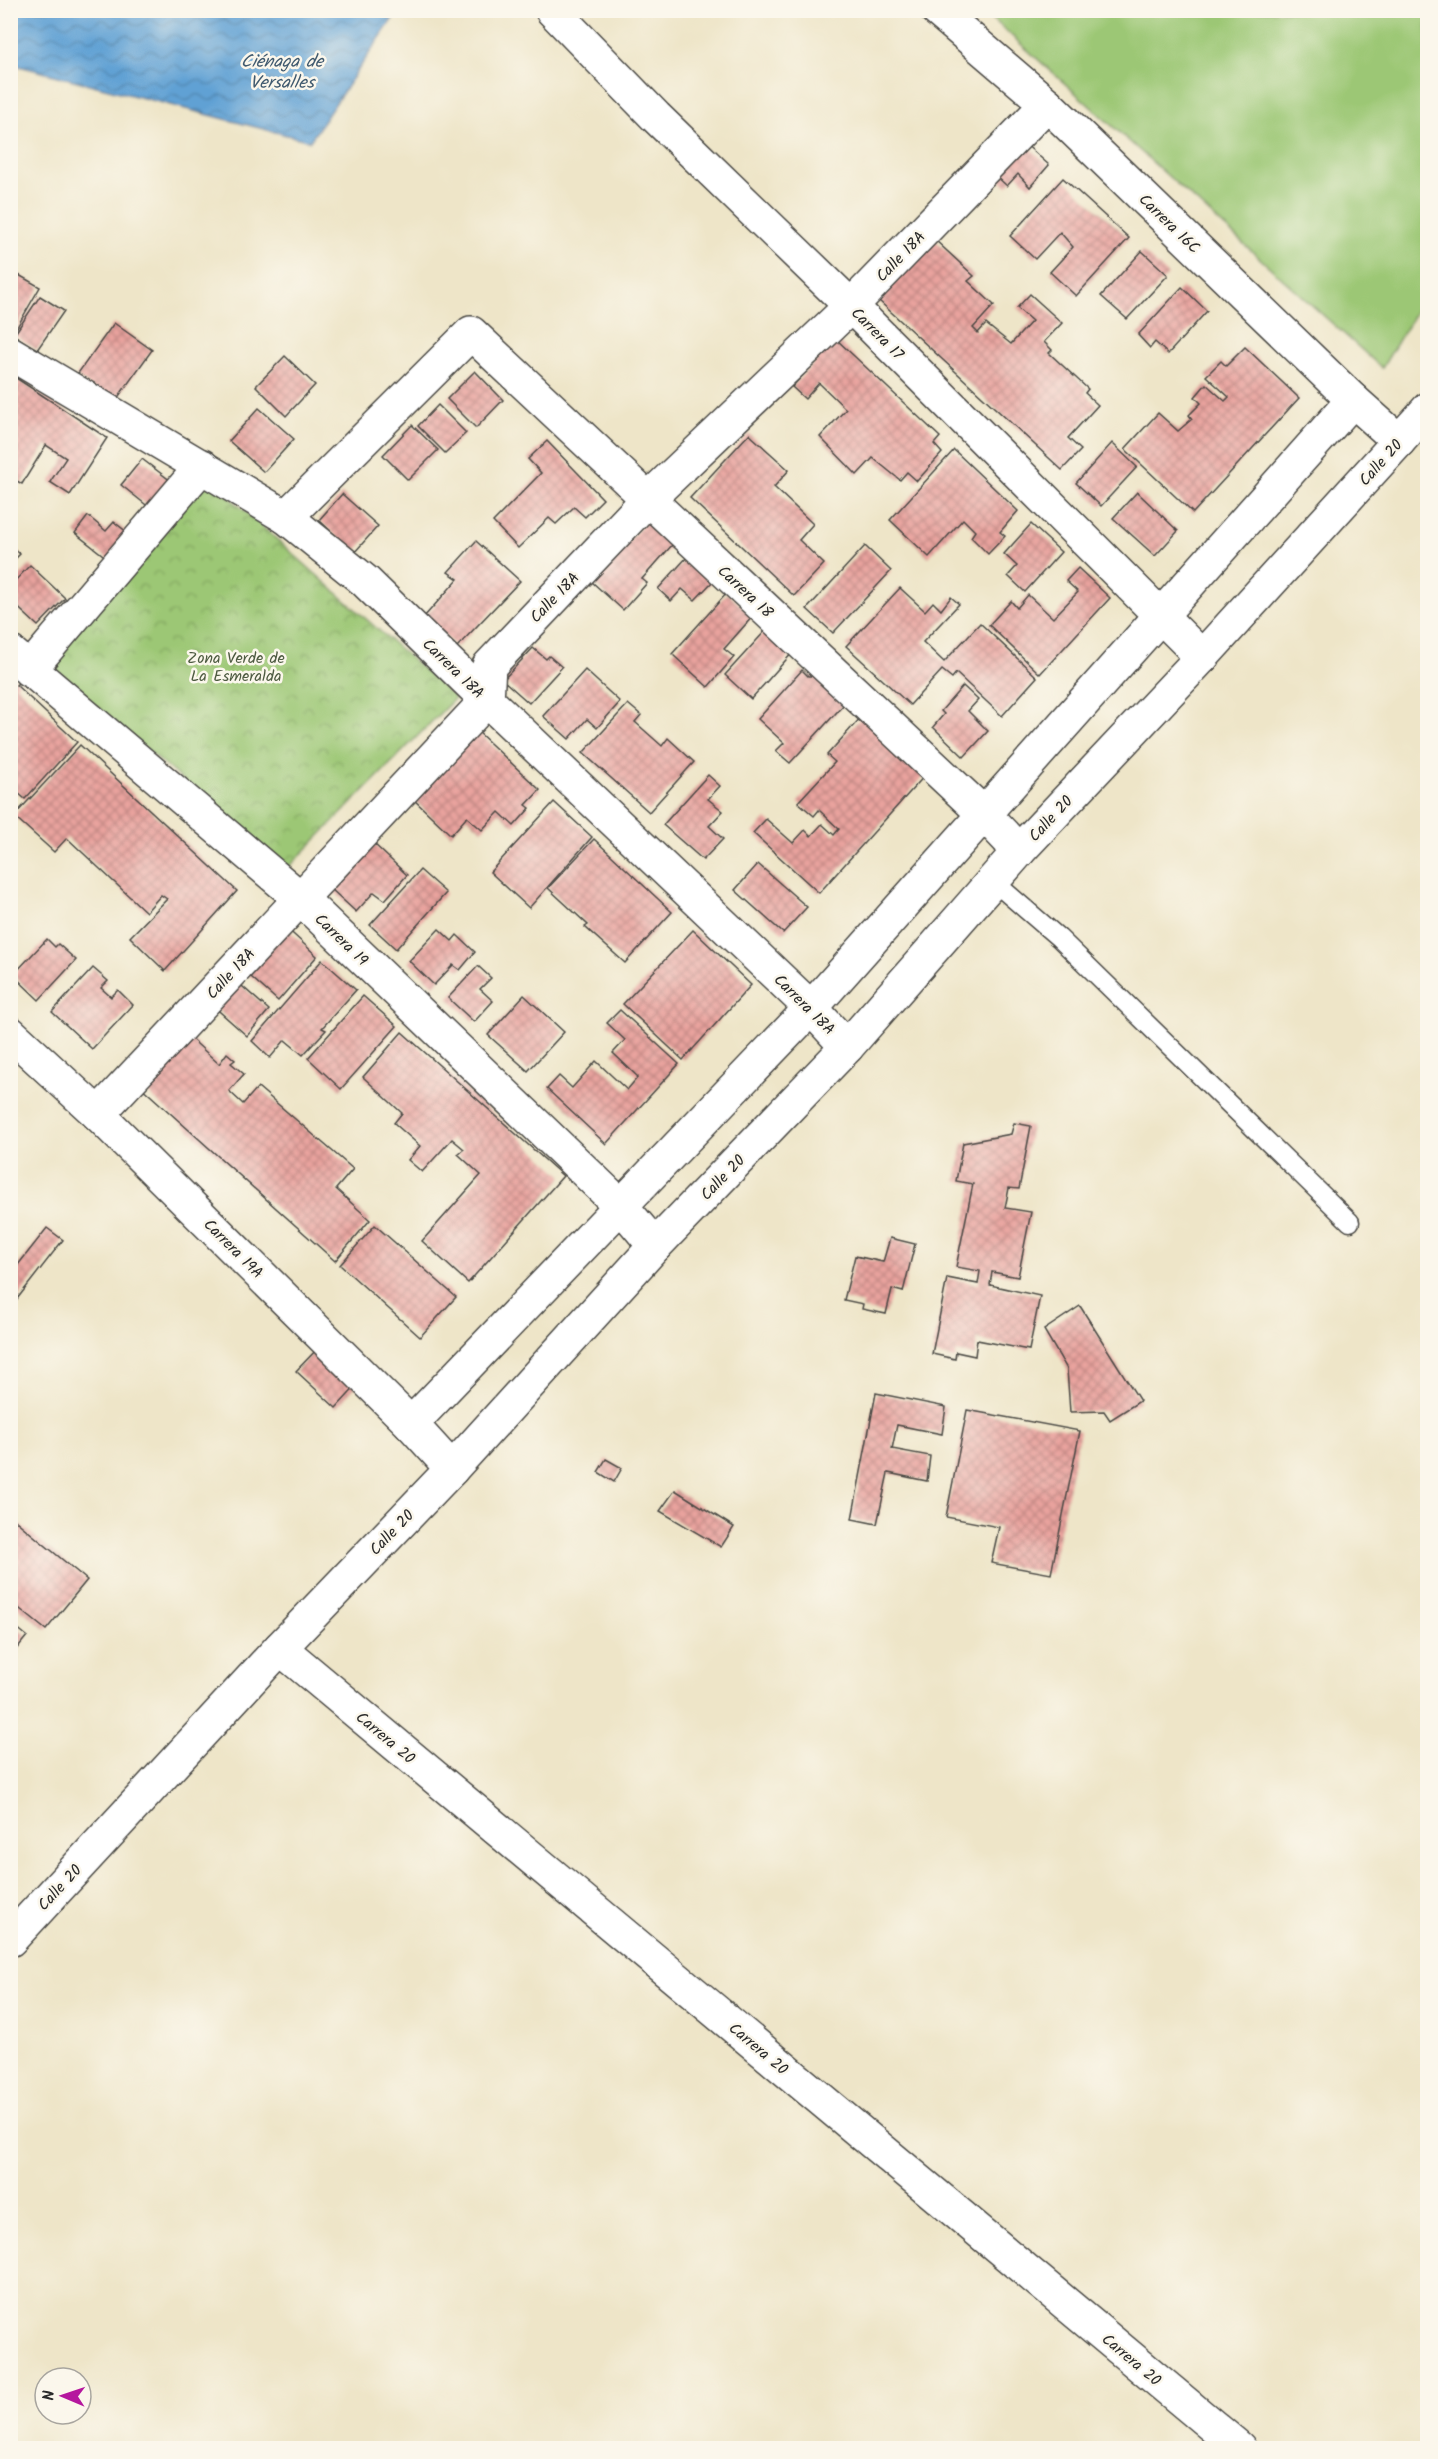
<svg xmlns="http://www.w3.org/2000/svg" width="1438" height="2459" font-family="Kalam,sans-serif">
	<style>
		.park { fill: url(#park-crowns); stroke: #647950; stroke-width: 1.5 }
		.pitch { fill: #9cc774; stroke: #647950; stroke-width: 1.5 }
		.water { fill: url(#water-waves); stroke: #466680; stroke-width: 1.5 }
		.building { fill: url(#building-cross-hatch) }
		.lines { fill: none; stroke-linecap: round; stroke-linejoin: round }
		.lane-casing { stroke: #484743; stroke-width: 21 }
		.street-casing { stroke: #484743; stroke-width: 36 }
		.lane { stroke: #fff; stroke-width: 18 }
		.street { stroke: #fff; stroke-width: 33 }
		.labels { text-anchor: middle; stroke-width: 5; stroke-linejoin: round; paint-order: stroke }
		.street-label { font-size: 16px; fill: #2b2b2b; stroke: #fbf7ec }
		.park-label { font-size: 16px; fill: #4d5a41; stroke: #fbf7ec }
		.water-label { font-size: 18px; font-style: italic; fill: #405a6f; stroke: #fbf7ec }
	</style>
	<defs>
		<pattern id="park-crowns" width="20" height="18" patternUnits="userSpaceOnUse" patternTransform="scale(1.5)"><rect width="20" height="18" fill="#9cc774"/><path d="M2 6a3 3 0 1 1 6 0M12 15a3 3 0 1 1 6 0" fill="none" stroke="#7fa25f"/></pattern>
		<pattern id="water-waves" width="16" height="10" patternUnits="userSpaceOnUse" patternTransform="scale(1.5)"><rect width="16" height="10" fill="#60a1d4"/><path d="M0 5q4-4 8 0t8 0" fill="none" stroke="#4f83ac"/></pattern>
		<pattern id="building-cross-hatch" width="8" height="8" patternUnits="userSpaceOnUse" patternTransform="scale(1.5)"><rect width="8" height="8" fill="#e9a39e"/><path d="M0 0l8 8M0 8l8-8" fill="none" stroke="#bd8581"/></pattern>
	</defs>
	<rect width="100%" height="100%" fill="#fbf7ec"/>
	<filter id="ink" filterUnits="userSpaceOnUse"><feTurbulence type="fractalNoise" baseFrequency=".0167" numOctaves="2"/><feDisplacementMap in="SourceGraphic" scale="12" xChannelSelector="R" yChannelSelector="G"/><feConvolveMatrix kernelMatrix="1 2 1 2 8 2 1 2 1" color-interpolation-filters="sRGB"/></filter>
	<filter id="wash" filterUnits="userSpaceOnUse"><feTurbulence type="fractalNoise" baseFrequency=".008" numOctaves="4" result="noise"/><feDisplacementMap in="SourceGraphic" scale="24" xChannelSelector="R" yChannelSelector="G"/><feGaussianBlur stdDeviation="1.35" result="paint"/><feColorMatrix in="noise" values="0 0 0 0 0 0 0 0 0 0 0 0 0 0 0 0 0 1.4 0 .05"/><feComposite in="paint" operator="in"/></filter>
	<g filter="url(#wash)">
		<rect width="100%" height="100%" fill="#eee5c8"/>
		<polygon class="park" points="209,479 455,698 287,869 46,664"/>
		<polygon class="pitch" points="984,11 1427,11 1427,293 1382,368"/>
		<polygon class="water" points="10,11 11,10 398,11 310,141 11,64"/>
		<g id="blocks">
			<g class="building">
				<polygon points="1023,142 1049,165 1030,187 1018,174 1007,186 994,174"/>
				<polygon points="1063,178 1129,238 1076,296 1050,272 1073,247 1060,232 1035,259 1010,236"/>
				<polygon points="934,239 974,276 968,281 994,305 973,328 978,333 986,324 1011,344 1032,321 1017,308 1030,294 1062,323 1044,342 1052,350 1049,353 1088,389 1085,393 1098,405 1068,438 1081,450 1062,470 878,300"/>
				<polygon points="1142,251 1168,275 1127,319 1101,296"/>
				<polygon points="10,270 40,287 13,334 10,332"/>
				<polygon points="1182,287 1207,311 1168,354 1155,342 1150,348 1138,335"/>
				<polygon points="40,296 64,311 37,350 14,335"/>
				<polygon points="114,323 152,350 114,403 76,376"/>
				<polygon points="836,339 940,437 934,444 942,453 917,481 907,472 900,480 873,458 857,475 820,437 846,409 819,383 805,399 792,387"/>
				<polygon points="1245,347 1299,398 1193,513 1125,449 1158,413 1178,431 1192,419 1189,415 1201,403 1195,397 1206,384 1225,401 1229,397 1206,376 1221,361 1226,366"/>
				<polygon points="285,356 315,385 286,416 256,386"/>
				<polygon points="475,371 503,400 476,428 447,399"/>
				<polygon points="16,378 107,438 70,495 50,482 66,458 46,445 22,484 10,477 10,386"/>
				<polygon points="438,405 466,433 445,453 418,426"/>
				<polygon points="259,408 294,439 264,472 229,441"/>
				<polygon points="412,425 438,450 408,480 383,455"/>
				<polygon points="749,434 789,470 774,487 813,524 799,540 824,564 794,596 690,498"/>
				<polygon points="547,441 603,499 585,517 574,507 556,524 549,518 518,548 493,522 541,473 528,459"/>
				<polygon points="1112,443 1137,467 1101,506 1076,483"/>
				<polygon points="954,450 1018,511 1000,532 1005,536 988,554 971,537 975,531 963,519 929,557 890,520"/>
				<polygon points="142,459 176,485 155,512 121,485"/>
				<polygon points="1137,492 1178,531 1155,556 1113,518"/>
				<polygon points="342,494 378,526 354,553 319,520"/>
				<polygon points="88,516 106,531 114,522 132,536 112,562 75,533"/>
				<polygon points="647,520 673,544 642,579 647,583 623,610 592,582"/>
				<polygon points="1031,524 1061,552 1025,592 1008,576 1017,566 1004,554"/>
				<polygon points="476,541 520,581 457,647 424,617 458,579 448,572"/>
				<polygon points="10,545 20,554 10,564"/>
				<polygon points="865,546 891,571 833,633 807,609"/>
				<polygon points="688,556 714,580 695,600 682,589 671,601 658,589"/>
				<polygon points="30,565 65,598 38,626 10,600 10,586"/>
				<polygon points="1078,568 1110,598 1040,674 989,625 1011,601 1017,608 1028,595 1053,618 1078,592 1066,581"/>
				<polygon points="900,588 925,611 933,602 941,610 951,597 959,604 923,642 944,662 980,623 1037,677 1002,716 956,673 952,678 942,670 910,705 846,646"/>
				<polygon points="727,593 753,616 724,649 734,657 708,687 672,654"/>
				<polygon points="767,629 793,652 751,699 725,675"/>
				<polygon points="533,648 546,659 549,656 562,667 529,703 503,680"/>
				<polygon points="585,670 620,702 597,728 587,719 569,739 543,716"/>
				<polygon points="802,670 808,676 820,676 847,701 790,763 776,751 784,743 758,719"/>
				<polygon points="10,674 19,682 16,685 77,742 25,799 10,786"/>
				<polygon points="963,686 978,700 968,711 988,731 964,757 933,727 944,714 941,711"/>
				<polygon points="628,704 641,715 635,722 662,746 668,738 694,762 649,812 583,753"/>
				<polygon points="863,715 927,773 819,893 753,833 766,819 793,843 805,830 811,836 822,824 834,835 839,829 819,810 814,816 798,802 835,762 827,755"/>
				<polygon points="475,729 540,790 526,805 530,808 514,826 499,812 482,830 467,817 451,835 412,798"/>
				<polygon points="80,745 237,891 165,971 130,937 167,899 161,895 146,912 67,838 54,852 14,816"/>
				<polygon points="708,775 720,786 708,799 723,811 709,826 723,839 703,860 663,825"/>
				<polygon points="554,802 592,837 529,908 490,872"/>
				<polygon points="594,839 672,912 625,963 585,927 588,925 548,888"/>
				<polygon points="372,842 407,875 385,900 374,892 356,912 330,888"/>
				<polygon points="758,864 807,907 783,933 735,890"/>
				<polygon points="420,870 446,893 396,949 370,925"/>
				<polygon points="282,924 317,956 278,1001 242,969"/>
				<polygon points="439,929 452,941 457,935 475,952 460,970 453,965 434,985 409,961"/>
				<polygon points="693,930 751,985 683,1060 623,1004"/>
				<polygon points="47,939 55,947 58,944 76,960 39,1000 13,975"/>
				<polygon points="322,960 356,990 322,1028 326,1030 303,1055 285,1040 270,1058 252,1041"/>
				<polygon points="478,966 491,978 480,989 493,1001 474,1022 448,998"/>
				<polygon points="93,968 108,981 101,988 111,997 118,990 133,1005 92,1049 52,1012"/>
				<polygon points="234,979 269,1010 247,1036 211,1004"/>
				<polygon points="524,995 564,1032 528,1071 488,1035"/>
				<polygon points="363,996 397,1026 341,1089 308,1058"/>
				<polygon points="620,1010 679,1064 606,1144 547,1089 559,1076 572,1088 596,1061 627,1090 638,1077 613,1053 625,1040 607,1023"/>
				<polygon points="402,1032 563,1176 468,1283 422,1241 481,1175 458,1154 464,1149 452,1139 422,1172 408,1160 420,1146 394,1123 402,1113 363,1077"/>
				<polygon points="186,1034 219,1064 227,1053 235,1060 231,1063 244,1074 229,1091 243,1104 258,1087 353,1169 336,1189 370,1220 335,1261 140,1086"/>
				<polygon points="1014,1123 1031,1126 1019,1189 1009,1188 1005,1208 1031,1212 1018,1277 992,1272 990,1285 1040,1296 1029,1350 977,1340 975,1356 956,1352 955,1359 932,1354 947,1278 978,1284 980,1271 956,1267 973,1184 956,1181 963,1143 1011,1134"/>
				<polygon points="375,1225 456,1297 420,1337 340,1265"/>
				<polygon points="47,1228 63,1240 10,1308 10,1275"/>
				<polygon points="890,1238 915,1244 903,1292 892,1289 886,1314 862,1309 863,1304 844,1300 855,1256 883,1262"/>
				<polygon points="1080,1306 1140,1401 1110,1420 1104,1411 1070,1412 1067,1369 1044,1330"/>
				<polygon points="320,1346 360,1382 336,1408 296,1371"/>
				<polygon points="876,1393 946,1407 942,1434 897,1425 892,1449 930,1456 927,1481 888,1473 877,1524 852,1519"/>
				<polygon points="967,1410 1080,1431 1051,1574 991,1563 999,1527 946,1517"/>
				<polygon points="606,1459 622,1468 614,1482 598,1472"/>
				<polygon points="675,1490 734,1527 721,1547 660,1511"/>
				<polygon points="10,1516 87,1580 46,1630 10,1601"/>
				<polygon points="10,1622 27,1636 10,1657"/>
			</g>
		</g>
	</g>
	<g filter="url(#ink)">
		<use href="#blocks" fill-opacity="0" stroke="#484743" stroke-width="1.5"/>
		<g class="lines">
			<g class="lane-casing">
				<polyline id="lane" points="993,881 1059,938 1350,1222"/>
			</g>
			<g class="street-casing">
				<g id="street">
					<polyline points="552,10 656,117 851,306 1202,657"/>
					<polyline points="937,10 1047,104 1353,400 1399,441"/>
					<polyline points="10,353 286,517 365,581 487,700 811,1008 847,1047"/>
					<polyline points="286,517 471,333 984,814 1019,851"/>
					<polyline points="10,652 300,898 622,1207 655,1246"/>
					<polyline points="29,670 202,466"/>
					<polyline points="10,1033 98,1114 411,1424 452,1469"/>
					<polyline points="98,1114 487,700 489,666 647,500 851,306 1047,104"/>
					<polyline points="411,1424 811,1008 1353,400"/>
					<polyline points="280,1648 1239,2448"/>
					<polyline points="10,1940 280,1648 452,1469 655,1246 847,1047 1019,851 1202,657 1428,409"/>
				</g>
			</g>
			<use href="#lane" class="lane"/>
			<use href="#street" class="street"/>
		</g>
	</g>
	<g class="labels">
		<g class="street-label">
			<text transform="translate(1170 223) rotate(44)" y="6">Carrera 16C</text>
			<text transform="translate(900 256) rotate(-46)" y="6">Calle 18A</text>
			<text transform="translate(878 333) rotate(45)" y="6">Carrera 17</text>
			<text transform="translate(1380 462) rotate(-48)" y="6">Calle 20</text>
			<text transform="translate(746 591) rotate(43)" y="6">Carrera 18</text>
			<text transform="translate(554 597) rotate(-46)" y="6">Calle 18A</text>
			<text transform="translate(454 668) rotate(44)" y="6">Carrera 18A</text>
			<text transform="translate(1050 818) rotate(-47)" y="6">Calle 20</text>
			<text transform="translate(342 939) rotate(44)" y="6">Carrera 19</text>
			<text transform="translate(230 973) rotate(-47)" y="6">Calle 18A</text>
			<text transform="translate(805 1004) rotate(45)" y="6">Carrera 18A</text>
			<text transform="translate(722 1177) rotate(-46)" y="6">Calle 20</text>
			<text transform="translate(234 1248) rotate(45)" y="6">Carrera 19A</text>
			<text transform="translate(391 1532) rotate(-46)" y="6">Calle 20</text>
			<text transform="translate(386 1737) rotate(40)" y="6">Carrera 20</text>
			<text transform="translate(59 1887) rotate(-47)" y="6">Calle 20</text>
			<text transform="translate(759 2048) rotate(40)" y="6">Carrera 20</text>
			<text transform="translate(1132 2359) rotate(40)" y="6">Carrera 20</text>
		</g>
		<g class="park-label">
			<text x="236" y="663">Zona Verde de<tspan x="236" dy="18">La Esmeralda</tspan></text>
		</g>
		<g class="water-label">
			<text x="282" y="67">Ciénaga de<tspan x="282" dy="21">Versalles</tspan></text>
		</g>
	</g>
	<rect width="1438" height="2459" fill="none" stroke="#fbf7ec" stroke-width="36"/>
	<g transform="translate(63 2396) rotate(272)"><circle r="28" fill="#fbf7ec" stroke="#a8a59f" stroke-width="1.5"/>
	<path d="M0-4.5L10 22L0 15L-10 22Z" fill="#b5179e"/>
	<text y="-9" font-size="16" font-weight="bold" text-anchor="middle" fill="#2b2b2b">N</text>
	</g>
</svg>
